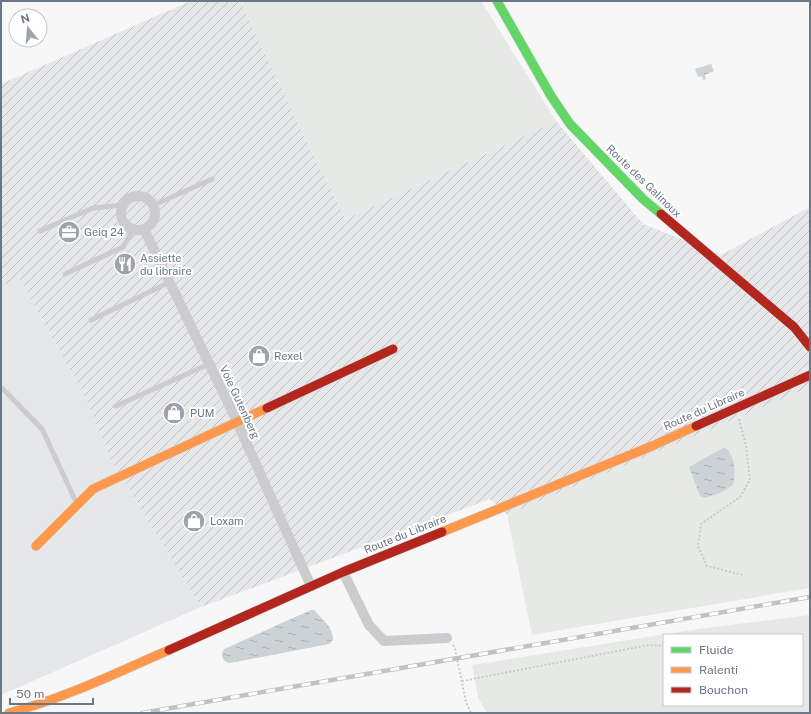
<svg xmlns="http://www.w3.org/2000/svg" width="811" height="714" font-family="'Public Sans',sans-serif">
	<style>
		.built { fill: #e6e7e8 }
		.industrial { fill: url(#industrial-furrows) }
		.green { fill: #e6e9e5; fill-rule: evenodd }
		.water { fill: url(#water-ripples) }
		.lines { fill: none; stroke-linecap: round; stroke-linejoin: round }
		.fast-casing { stroke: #d3d4d5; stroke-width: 10 }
		.slow-casing { stroke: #d3d4d5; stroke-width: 10 }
		.jam-casing { stroke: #d3d4d5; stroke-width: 10 }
		.path { stroke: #c9cacb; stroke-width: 2; stroke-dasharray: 2 2; stroke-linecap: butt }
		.lane { stroke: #ccccce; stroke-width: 5 }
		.street { stroke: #ccccce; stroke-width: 10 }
		.fast { stroke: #63d668; stroke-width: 9 }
		.slow { stroke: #ff974d; stroke-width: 9 }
		.jam { stroke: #b3261e; stroke-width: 9 }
		.rail-casing { stroke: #c1c2c4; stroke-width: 4.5 }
		.rail { stroke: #fff; stroke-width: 3; stroke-dasharray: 9; stroke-linecap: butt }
		.labels { text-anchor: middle; stroke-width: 4; stroke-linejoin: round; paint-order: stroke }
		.street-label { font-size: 11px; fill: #6a7784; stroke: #fff }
		.poi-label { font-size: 11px; fill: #6a7784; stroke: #fff; text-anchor: start }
	</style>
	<defs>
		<pattern id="industrial-furrows" width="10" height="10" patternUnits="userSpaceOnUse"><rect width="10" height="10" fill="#e6e7e8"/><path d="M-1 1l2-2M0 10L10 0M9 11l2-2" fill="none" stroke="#bec0c2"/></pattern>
		<pattern id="water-ripples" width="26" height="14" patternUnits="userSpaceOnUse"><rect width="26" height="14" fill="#ccd2d5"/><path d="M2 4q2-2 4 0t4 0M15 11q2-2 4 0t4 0" fill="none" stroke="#aaafb2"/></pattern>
	</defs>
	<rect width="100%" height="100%" fill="#f7f7f7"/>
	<polygon class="built" points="20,279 86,399 112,462 201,607 1,695 1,286"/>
	<polygon class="industrial" points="191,1 240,1 318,165 346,219 556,121 643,224 721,255 810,207 810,390 809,388 507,515 490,499 201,607 112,462 86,399 20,279 1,286 1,84"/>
	<g class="green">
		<polygon points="240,1 481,1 556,121 346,219 318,165"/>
		<polygon points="809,388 810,588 532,635 507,515"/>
		<path d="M810,615V713H487L478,697L472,665L698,629ZM664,635H802V705H664Z"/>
	</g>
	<g class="water">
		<polygon points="711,64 714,71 705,75 706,79 703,80 702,76 698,77 695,69"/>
		<path d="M723,448H726C735,456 736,473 733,485L720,493L705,498L700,496L689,467Z"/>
		<path d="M311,610H314C322,619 334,628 333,640L329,644L230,663C222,662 220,655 224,649Z"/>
	</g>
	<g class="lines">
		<g class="fast-casing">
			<polyline id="fast" points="497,1 551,96 570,124 643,199 661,214"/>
		</g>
		<g class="slow-casing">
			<g id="slow">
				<polyline points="442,532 652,446 696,426"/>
				<polyline points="36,546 93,489 267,408"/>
				<path d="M9,713C65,698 116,673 169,650"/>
			</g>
		</g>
		<g class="jam-casing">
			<g id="jam">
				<polyline points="661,214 794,327 810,347"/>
				<polyline points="267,408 393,349"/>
				<polyline points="696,426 810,375"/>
				<polyline points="169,650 343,572 442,532"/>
			</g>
		</g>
		<g class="path">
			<polyline points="739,419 746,446 750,480 740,497 701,524 698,546 707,566 743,575"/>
			<polyline points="453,645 455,649 466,702 471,713"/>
			<polyline points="462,681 649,645 664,646"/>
		</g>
		<g class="lane">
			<polyline points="154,205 212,179"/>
			<polyline points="40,231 93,208 123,205"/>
			<polyline points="65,274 123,247 133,230"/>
			<polyline points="91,320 170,282"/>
			<polyline points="1,387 42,429 77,504"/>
			<polyline points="116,406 209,364"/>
		</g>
		<g class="street">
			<circle cx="138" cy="213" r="17"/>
			<polyline points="144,229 232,411 311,586"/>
			<polyline points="343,572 369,625 384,641 447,638"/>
		</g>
		<use href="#fast" class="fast"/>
		<use href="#slow" class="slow"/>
		<use href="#jam" class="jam"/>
		<g class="rail-casing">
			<polyline id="rail" points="142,713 810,597"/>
		</g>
		<use href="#rail" class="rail"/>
	</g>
	<defs>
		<g id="office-disc" transform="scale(1.15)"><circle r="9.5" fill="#9ba4ac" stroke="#fff"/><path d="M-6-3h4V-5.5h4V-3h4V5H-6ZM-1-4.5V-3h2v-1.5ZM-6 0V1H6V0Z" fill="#fff"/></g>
		<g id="restaurant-disc" transform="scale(1.15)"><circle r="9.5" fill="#9ba4ac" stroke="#fff"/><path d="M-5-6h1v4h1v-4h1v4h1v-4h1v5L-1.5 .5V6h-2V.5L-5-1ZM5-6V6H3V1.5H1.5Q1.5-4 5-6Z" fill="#fff"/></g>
		<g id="shop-disc" transform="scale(1.15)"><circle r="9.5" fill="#9ba4ac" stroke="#fff"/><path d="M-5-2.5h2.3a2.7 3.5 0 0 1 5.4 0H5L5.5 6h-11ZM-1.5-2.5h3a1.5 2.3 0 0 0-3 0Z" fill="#fff"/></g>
	</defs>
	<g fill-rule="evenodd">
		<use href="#office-disc" x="69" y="232"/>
		<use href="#restaurant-disc" x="125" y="264"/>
		<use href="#shop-disc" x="259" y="356"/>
		<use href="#shop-disc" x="174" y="413"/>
		<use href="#shop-disc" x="194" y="521"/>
	</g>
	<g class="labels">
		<g class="street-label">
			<text transform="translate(644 181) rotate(44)" y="4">Route des Galinoux</text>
			<text transform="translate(240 402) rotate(65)" y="4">Voie Gutenberg</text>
			<text transform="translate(704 409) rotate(-24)" y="4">Route du Libraire</text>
			<text transform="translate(405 534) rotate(-22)" y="4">Route du Libraire</text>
		</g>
		<g class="poi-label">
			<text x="84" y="236">Geiq 24</text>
			<text x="140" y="262">Assiette<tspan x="140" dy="13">du libraire</tspan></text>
			<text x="274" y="360">Rexel</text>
			<text x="190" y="417">PUM</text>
			<text x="210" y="525">Loxam</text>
		</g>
	</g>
	<rect width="811" height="714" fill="none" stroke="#6a7784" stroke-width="4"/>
	<rect x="663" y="634" width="140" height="72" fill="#ffffff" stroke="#c3c9ce"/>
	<rect x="671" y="647" width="20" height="6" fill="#63d668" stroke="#c3c9ce"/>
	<text x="699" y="654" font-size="12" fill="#6a7784">Fluide</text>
	<rect x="671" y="667" width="20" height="6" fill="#ff974d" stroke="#c3c9ce"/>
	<text x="699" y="674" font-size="12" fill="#6a7784">Ralenti</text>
	<rect x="671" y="687" width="20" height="6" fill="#b3261e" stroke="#c3c9ce"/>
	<text x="699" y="694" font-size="12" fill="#6a7784">Bouchon</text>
	<g transform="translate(28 28) rotate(343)"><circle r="19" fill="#ffffff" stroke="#c3c9ce"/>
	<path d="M0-3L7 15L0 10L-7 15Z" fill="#9ba4ac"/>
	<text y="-6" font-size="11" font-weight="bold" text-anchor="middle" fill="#6a7784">N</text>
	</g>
	<path d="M10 698v6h83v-6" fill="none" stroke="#6a7784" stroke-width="2"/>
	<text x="16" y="698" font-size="12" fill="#6a7784" stroke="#ffffff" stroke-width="3" paint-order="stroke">50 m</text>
</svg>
